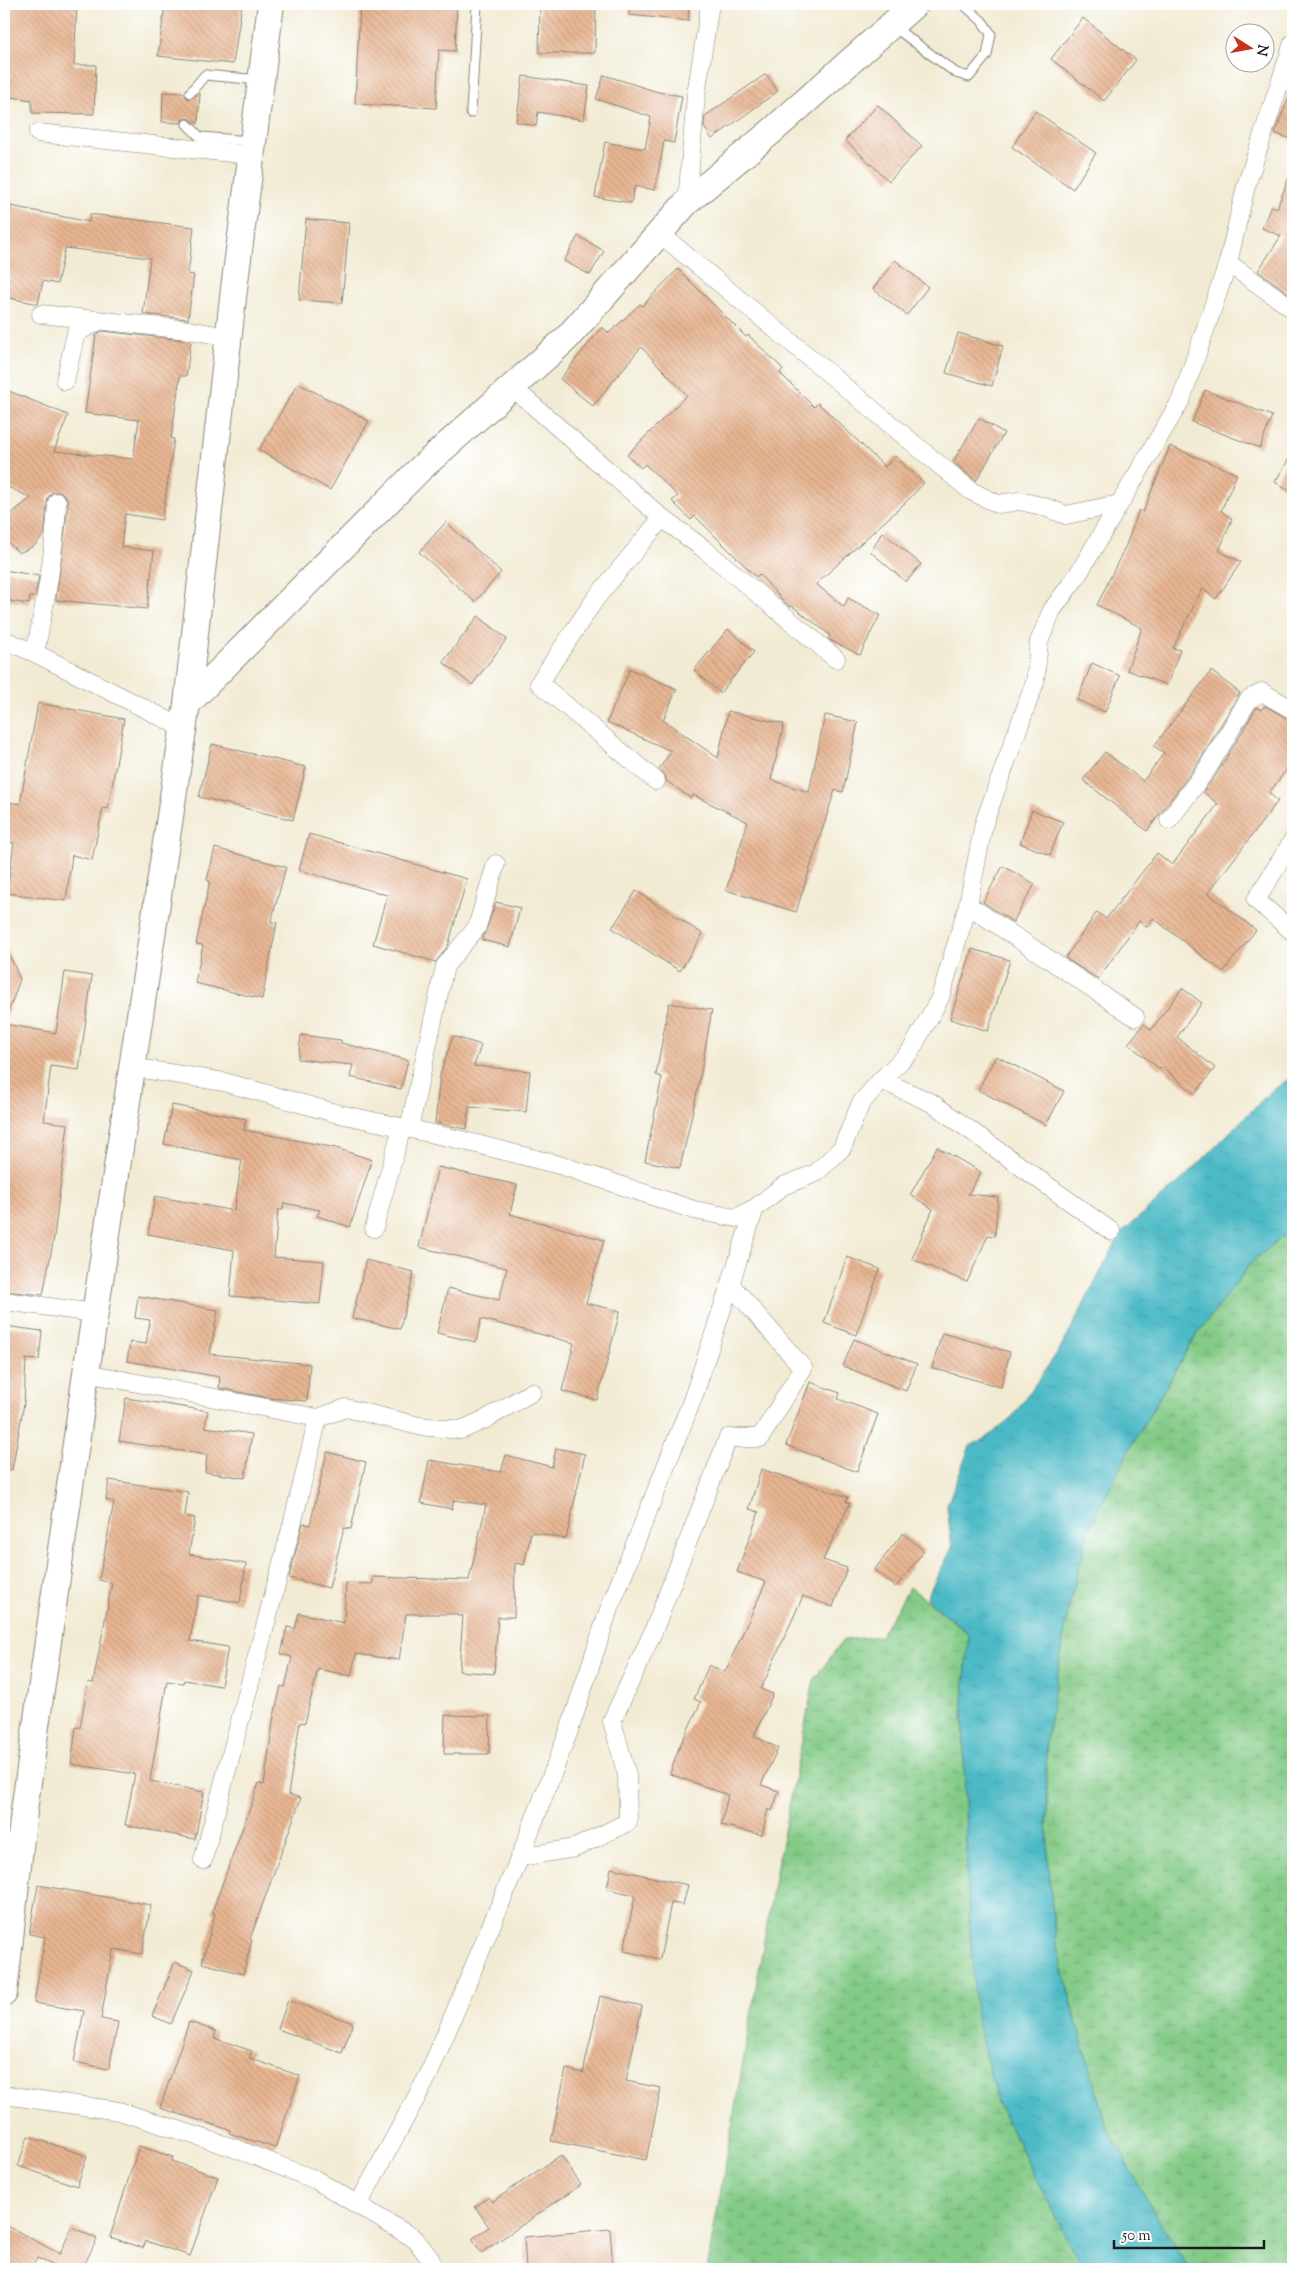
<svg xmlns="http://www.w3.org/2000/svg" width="1297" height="2273" font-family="'Sorts Mill Goudy',serif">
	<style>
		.wetland { fill: url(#wetland-marsh); stroke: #507452 }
		.water { fill: url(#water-ripples); stroke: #346b71 }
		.building { fill: url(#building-back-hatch) }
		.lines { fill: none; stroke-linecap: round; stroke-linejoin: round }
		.lane-casing { stroke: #878478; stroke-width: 11 }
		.street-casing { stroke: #878478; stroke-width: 19 }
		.secondary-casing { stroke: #878478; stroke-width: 28 }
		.lane { stroke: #fff; stroke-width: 9 }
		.street { stroke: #fff; stroke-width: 18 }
		.secondary { stroke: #fff; stroke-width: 26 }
	</style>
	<defs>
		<pattern id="wetland-marsh" width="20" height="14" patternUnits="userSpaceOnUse" patternTransform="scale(1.25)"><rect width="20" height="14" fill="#83cb87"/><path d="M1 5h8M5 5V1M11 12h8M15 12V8" fill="none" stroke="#71ae74"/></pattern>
		<pattern id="water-ripples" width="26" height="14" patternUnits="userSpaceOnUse" patternTransform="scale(1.25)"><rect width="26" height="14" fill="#4cbac6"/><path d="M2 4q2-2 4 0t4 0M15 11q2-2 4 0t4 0" fill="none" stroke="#429faa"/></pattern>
		<pattern id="building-back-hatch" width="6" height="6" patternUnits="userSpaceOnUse" patternTransform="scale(1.25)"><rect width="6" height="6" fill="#e7b592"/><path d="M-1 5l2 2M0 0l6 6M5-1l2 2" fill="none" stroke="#c69b7d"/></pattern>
	</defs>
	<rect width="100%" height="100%" fill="#fff"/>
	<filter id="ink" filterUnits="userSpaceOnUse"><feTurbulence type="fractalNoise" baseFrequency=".02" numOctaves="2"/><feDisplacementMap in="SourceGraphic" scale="10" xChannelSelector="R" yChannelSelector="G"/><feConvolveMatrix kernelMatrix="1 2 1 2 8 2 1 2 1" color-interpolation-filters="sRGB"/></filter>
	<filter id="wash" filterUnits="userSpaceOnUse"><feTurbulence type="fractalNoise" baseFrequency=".0096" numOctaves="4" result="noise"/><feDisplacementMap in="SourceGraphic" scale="20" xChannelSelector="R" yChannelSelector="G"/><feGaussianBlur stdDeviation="1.12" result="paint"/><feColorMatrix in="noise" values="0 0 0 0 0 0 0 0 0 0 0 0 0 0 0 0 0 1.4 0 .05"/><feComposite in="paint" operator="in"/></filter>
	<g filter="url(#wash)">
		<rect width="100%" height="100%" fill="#f2ebd4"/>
		<g class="wetland">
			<polygon points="1293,1228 1293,2269 1191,2269 1184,2261 1141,2191 1105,2121 1081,2039 1055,1939 1048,1856 1046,1742 1069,1606 1088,1530 1135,1439 1196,1336 1251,1263"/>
			<polygon points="910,1587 969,1634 963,1703 967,1886 997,2102 1066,2237 1086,2269 707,2269 776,1872 814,1680 843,1640 880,1636"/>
		</g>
		<polygon class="water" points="1293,1076 1293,1228 1251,1263 1196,1336 1135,1439 1088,1530 1069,1606 1046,1742 1048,1856 1055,1939 1081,2039 1105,2121 1141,2191 1184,2261 1191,2269 1086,2269 1066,2237 997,2102 976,2018 967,1886 963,1703 969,1634 926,1598 952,1548 947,1505 970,1446 988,1437 1013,1416 1062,1346 1121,1233 1186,1176 1269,1093"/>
		<g id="blocks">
			<g class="building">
				<polygon points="4,4 77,4 74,65 96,65 94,114 32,113 32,100 4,96"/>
				<polygon points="165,4 242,4 233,64 158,56"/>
				<polygon points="360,4 457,4 455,51 439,50 436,108 355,104"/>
				<polygon points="540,4 596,4 595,53 539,53"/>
				<polygon points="630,4 689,4 688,21 629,15"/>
				<polygon points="1083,18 1136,60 1104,101 1051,59"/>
				<polygon points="766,74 778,91 712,139 704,127 705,116"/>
				<polygon points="604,75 658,92 682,96 674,143 664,141 655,190 635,186 631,203 595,197 605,142 645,149 651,117 596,99"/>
				<polygon points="523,76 589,86 584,120 538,112 536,126 516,122"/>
				<polygon points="1291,90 1293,90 1293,140 1275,133"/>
				<polygon points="163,92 184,93 186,97 189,99 200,93 198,124 188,118 183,119 181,123 162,122"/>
				<polygon points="878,105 922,146 889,181 845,140"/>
				<polygon points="1035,111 1096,153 1073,189 1012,147"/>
				<polygon points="1292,169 1293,169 1293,296 1258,271 1281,236 1262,228 1271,206 1277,208"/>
				<polygon points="11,206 89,222 90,214 194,227 188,274 194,275 188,319 143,314 150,258 65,248 57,284 43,281 38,304 5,297 9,278 4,277 4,239"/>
				<polygon points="306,219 349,223 342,303 299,300"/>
				<polygon points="578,236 604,251 590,275 564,261"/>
				<polygon points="895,260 928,287 907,315 873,289"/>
				<polygon points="678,269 746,337 748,335 783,369 780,373 814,407 818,403 885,467 895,456 924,483 906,502 816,584 844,607 848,598 880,615 860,655 828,639 830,635 792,606 791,607 785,603 759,574 756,577 695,516 691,520 672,501 678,496 645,464 641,468 627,455 687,395 641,347 593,406 560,379 602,327 609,333 640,304 642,306"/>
				<polygon points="102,331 191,341 186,376 180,376 171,439 174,439 162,520 125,514 121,547 154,551 147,609 56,600 68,506 67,498 62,493 53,492 48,497 44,535 34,546 19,553 7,541 4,533 4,524 7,517 31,498 4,485 4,389 68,415 54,451 133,459 139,420 85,413 96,335"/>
				<polygon points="958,333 1003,346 992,386 946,373"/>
				<polygon points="298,383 369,421 330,490 259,450"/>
				<polygon points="1205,390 1272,416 1260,448 1192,422"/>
				<polygon points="979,418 1004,433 976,481 953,462"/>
				<polygon points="1170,446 1237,474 1221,511 1232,519 1219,551 1241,562 1216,599 1202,589 1173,648 1180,650 1167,685 1127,670 1142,628 1097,605 1126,545 1139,510 1143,512"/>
				<polygon points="1293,452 1293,493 1275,482"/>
				<polygon points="446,522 501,572 475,602 419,552"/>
				<polygon points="882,532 921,564 906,582 871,552"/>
				<polygon points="4,570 39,576 35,597 30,597 29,604 4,600"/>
				<polygon points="478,616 507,639 472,685 443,662"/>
				<polygon points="728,629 754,652 720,693 694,670"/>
				<polygon points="1092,663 1120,676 1105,712 1077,700"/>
				<polygon points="630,669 677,689 663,720 718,758 728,711 784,724 771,780 809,792 825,715 858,722 843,792 835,790 796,912 726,890 748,822 693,795 691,798 666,781 666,777 659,769 671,751 607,722"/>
				<polygon points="1211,671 1240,693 1198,763 1147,831 1083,780 1105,752 1143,781 1164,753 1154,746"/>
				<polygon points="38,703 124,719 108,809 103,808 92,860 72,855 66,901 7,893 14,843 4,841 4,823 8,802 20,804"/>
				<polygon points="1265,706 1293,722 1293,761 1269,793 1278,801 1208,893 1256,930 1223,972 1153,918 1147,927 1139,921 1098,979 1065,958 1097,912 1106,919 1157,853 1172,865 1218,804 1203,792 1216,775 1257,707 1261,710"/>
				<polygon points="212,744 306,767 293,820 199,797"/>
				<polygon points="1032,810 1063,822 1050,855 1020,843"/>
				<polygon points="309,834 467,879 448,946 436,962 373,944 387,895 299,870"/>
				<polygon points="215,848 286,867 271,922 277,923 262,999 195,983 203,945 196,944 210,881 207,880"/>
				<polygon points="1003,866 1035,884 1013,922 983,902"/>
				<polygon points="636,891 703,934 680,971 612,928"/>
				<polygon points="496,902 520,908 510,947 482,940"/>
				<polygon points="4,943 20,979 5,1022 4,1022"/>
				<polygon points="972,949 1010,960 988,1031 950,1019"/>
				<polygon points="65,972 92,976 79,1070 51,1066 44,1121 68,1124 54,1237 43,1295 4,1291 4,1024 56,1033"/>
				<polygon points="1182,988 1202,1003 1177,1037 1215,1068 1195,1094 1162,1067 1160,1069 1128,1044 1144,1024 1151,1030"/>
				<polygon points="669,1003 712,1010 699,1083 680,1168 645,1161 662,1077 656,1075"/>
				<polygon points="301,1035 341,1040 341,1043 408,1060 401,1089 350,1077 353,1065 298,1059"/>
				<polygon points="453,1036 481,1045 474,1066 530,1071 526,1112 469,1107 467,1129 435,1123 440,1075"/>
				<polygon points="996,1056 1064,1091 1046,1125 978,1090"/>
				<polygon points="172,1105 246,1119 244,1130 336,1148 372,1160 350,1227 317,1216 320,1210 284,1203 283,1210 278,1210 274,1257 324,1261 320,1304 230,1296 234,1250 148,1234 155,1196 234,1211 242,1160 164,1144"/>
				<polygon points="937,1147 981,1172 968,1194 998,1197 995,1236 988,1235 967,1282 912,1259 933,1209 910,1195"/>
				<polygon points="438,1167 517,1185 510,1214 604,1240 586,1303 620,1311 597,1400 562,1391 574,1343 481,1319 476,1342 437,1333 448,1288 499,1300 507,1268 419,1247"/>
				<polygon points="847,1257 880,1269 856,1335 824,1323"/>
				<polygon points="366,1260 414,1272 400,1329 352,1318"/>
				<polygon points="138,1296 218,1310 210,1354 310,1364 307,1401 269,1398 219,1388 220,1377 127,1361 130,1342 146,1344 150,1320 135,1318"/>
				<polygon points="4,1326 42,1331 39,1360 26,1359 24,1403 12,1470 4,1470"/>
				<polygon points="942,1333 1010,1352 1001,1387 932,1368"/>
				<polygon points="854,1339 917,1364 906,1391 843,1366"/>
				<polygon points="810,1382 840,1393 838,1399 878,1414 857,1472 786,1445"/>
				<polygon points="126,1398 208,1411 205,1427 252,1434 245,1478 205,1472 207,1455 119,1441"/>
				<polygon points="556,1448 585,1454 566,1539 531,1532 524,1565 515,1563 514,1617 498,1617 494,1674 459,1671 463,1616 457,1616 457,1614 406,1614 399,1660 356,1654 351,1676 318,1669 305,1723 300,1722 288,1794 301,1798 250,1939 252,1940 243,1974 202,1963 215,1913 212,1912 259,1783 264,1785 274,1716 281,1686 285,1687 292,1657 281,1654 287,1627 295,1629 299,1613 344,1623 346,1583 373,1584 373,1577 469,1580 486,1505 454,1500 452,1509 421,1503 429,1460 501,1472 506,1455 552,1467"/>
				<polygon points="327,1452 366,1462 351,1529 344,1528 329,1588 289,1578 303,1523 310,1525"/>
				<polygon points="761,1469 848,1497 846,1502 850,1503 823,1560 847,1568 833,1607 803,1596 761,1689 773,1694 754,1736 778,1748 761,1785 779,1791 772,1811 768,1809 762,1835 721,1825 728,1795 670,1774 678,1750 701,1702 694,1699 709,1665 725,1672 766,1582 737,1572 759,1512 749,1509"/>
				<polygon points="109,1480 188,1492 185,1516 195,1518 189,1554 246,1564 240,1603 198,1595 190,1641 228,1647 221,1686 184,1680 183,1683 167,1681 150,1781 204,1792 195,1839 125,1825 135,1774 71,1764 76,1727 80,1728 88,1682 93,1683 112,1583 99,1580 114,1502 106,1500"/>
				<polygon points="903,1533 924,1551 896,1587 874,1570"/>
				<polygon points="445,1715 490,1716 489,1754 444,1754"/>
				<polygon points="611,1868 688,1885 683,1905 671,1903 660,1959 624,1951 635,1895 607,1889"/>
				<polygon points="38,1885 151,1905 142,1954 113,1949 101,2019 118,2022 109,2069 74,2062 84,2011 34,2003 45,1937 29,1934"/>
				<polygon points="175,1962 194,1970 171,2024 152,2016"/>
				<polygon points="600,1996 642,2006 626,2081 661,2088 646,2160 551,2141 566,2069 583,2073"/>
				<polygon points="288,2000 353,2023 342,2053 278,2029"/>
				<polygon points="189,2022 216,2031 214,2038 252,2051 249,2058 300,2076 275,2148 229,2133 230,2130 160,2108"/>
				<polygon points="28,2136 87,2156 77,2186 18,2166"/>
				<polygon points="139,2146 173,2157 172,2161 218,2177 190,2256 146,2241 143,2248 110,2237"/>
				<polygon points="561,2155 581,2185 481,2253 472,2239 489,2227 475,2207 489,2197 492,2202"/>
				<polygon points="4,2224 60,2254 72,2227 97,2239 82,2269 52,2269 54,2266 37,2258 31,2269 13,2269 4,2265"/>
				<polygon points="610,2229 613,2269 526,2269 524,2237"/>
			</g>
		</g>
	</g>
	<g filter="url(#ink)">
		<use href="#blocks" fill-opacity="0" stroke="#878478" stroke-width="1"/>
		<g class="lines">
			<g class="lane-casing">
				<g id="lane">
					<polyline points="894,27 956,73 969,77 987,55 991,34 982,21 963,4"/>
					<polyline points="190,93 205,75 259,80"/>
					<polyline points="471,113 477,4"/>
					<polyline points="187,124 200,137 251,141"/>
				</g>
			</g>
			<g class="street-casing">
				<g id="street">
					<polyline points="38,133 251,155"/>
					<polyline points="687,202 696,95 710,4"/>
					<polyline points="659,233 971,491 998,504 1019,501 1042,506 1066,515 1119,504"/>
					<polyline points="1228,263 1293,309"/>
					<polyline points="41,314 189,330 228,337"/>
					<polyline points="65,381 76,333 99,321"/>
					<polyline points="512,387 662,518 704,549 836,659"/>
					<polyline points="4,640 35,653 183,728"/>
					<path d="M35,653C45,603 55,553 57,502"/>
					<polyline points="656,781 539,683 596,598 662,518"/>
					<polyline points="1169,820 1207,769 1249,699 1262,692 1293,710"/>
					<polyline points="1293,840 1256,900 1293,932"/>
					<polyline points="968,905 1135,1017"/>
					<polyline points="131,1067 224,1082 335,1113 457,1139 563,1166 694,1210 736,1218 755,1208 783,1186 816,1173 842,1148 861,1103 881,1080 910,1052 940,998 968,905 984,823 1035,682 1039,642 1052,610 1077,576 1181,400 1228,263 1246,186 1293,43"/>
					<polyline points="881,1080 932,1103 1111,1231"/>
					<polyline points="409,1129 445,966 477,927 496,864"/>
					<polyline points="374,1228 402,1127"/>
					<polyline points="4,1301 95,1313"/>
					<polyline points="86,1373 318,1418 346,1408 419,1426 461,1430 486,1419 532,1392"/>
					<polyline points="520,1857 575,1848 628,1822 627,1775 612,1721 653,1632 728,1438 760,1438 803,1368 730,1284"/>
					<polyline points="203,1860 292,1525 318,1418"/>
					<polyline points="4,2095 119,2111 234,2148 316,2180 415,2239 431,2260 431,2269"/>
					<polyline points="358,2205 428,2076 520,1857 570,1728 608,1612 693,1398 755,1208"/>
				</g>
			</g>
			<g class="secondary-casing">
				<g id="secondary">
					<polyline points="187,704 420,469 566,339 687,202 772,131 915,4"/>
					<polyline points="4,1993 24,1811 86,1373 187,704 234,289 271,4"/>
				</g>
			</g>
			<use href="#lane" class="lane"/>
			<use href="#street" class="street"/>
			<use href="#secondary" class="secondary"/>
		</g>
	</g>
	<rect width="1297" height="2273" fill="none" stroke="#fff" stroke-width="20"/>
	<g transform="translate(1250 48) rotate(101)"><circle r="24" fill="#ffffff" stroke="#a4a4a4"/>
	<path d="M0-4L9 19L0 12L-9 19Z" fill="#c8321e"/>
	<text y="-8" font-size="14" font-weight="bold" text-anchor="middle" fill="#1c1c1c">N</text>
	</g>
	<path d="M1114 2240v8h150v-8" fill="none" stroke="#1c1c1c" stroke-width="2.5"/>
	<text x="1122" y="2240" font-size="15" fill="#1c1c1c" stroke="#ffffff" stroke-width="4" paint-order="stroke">50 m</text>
</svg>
